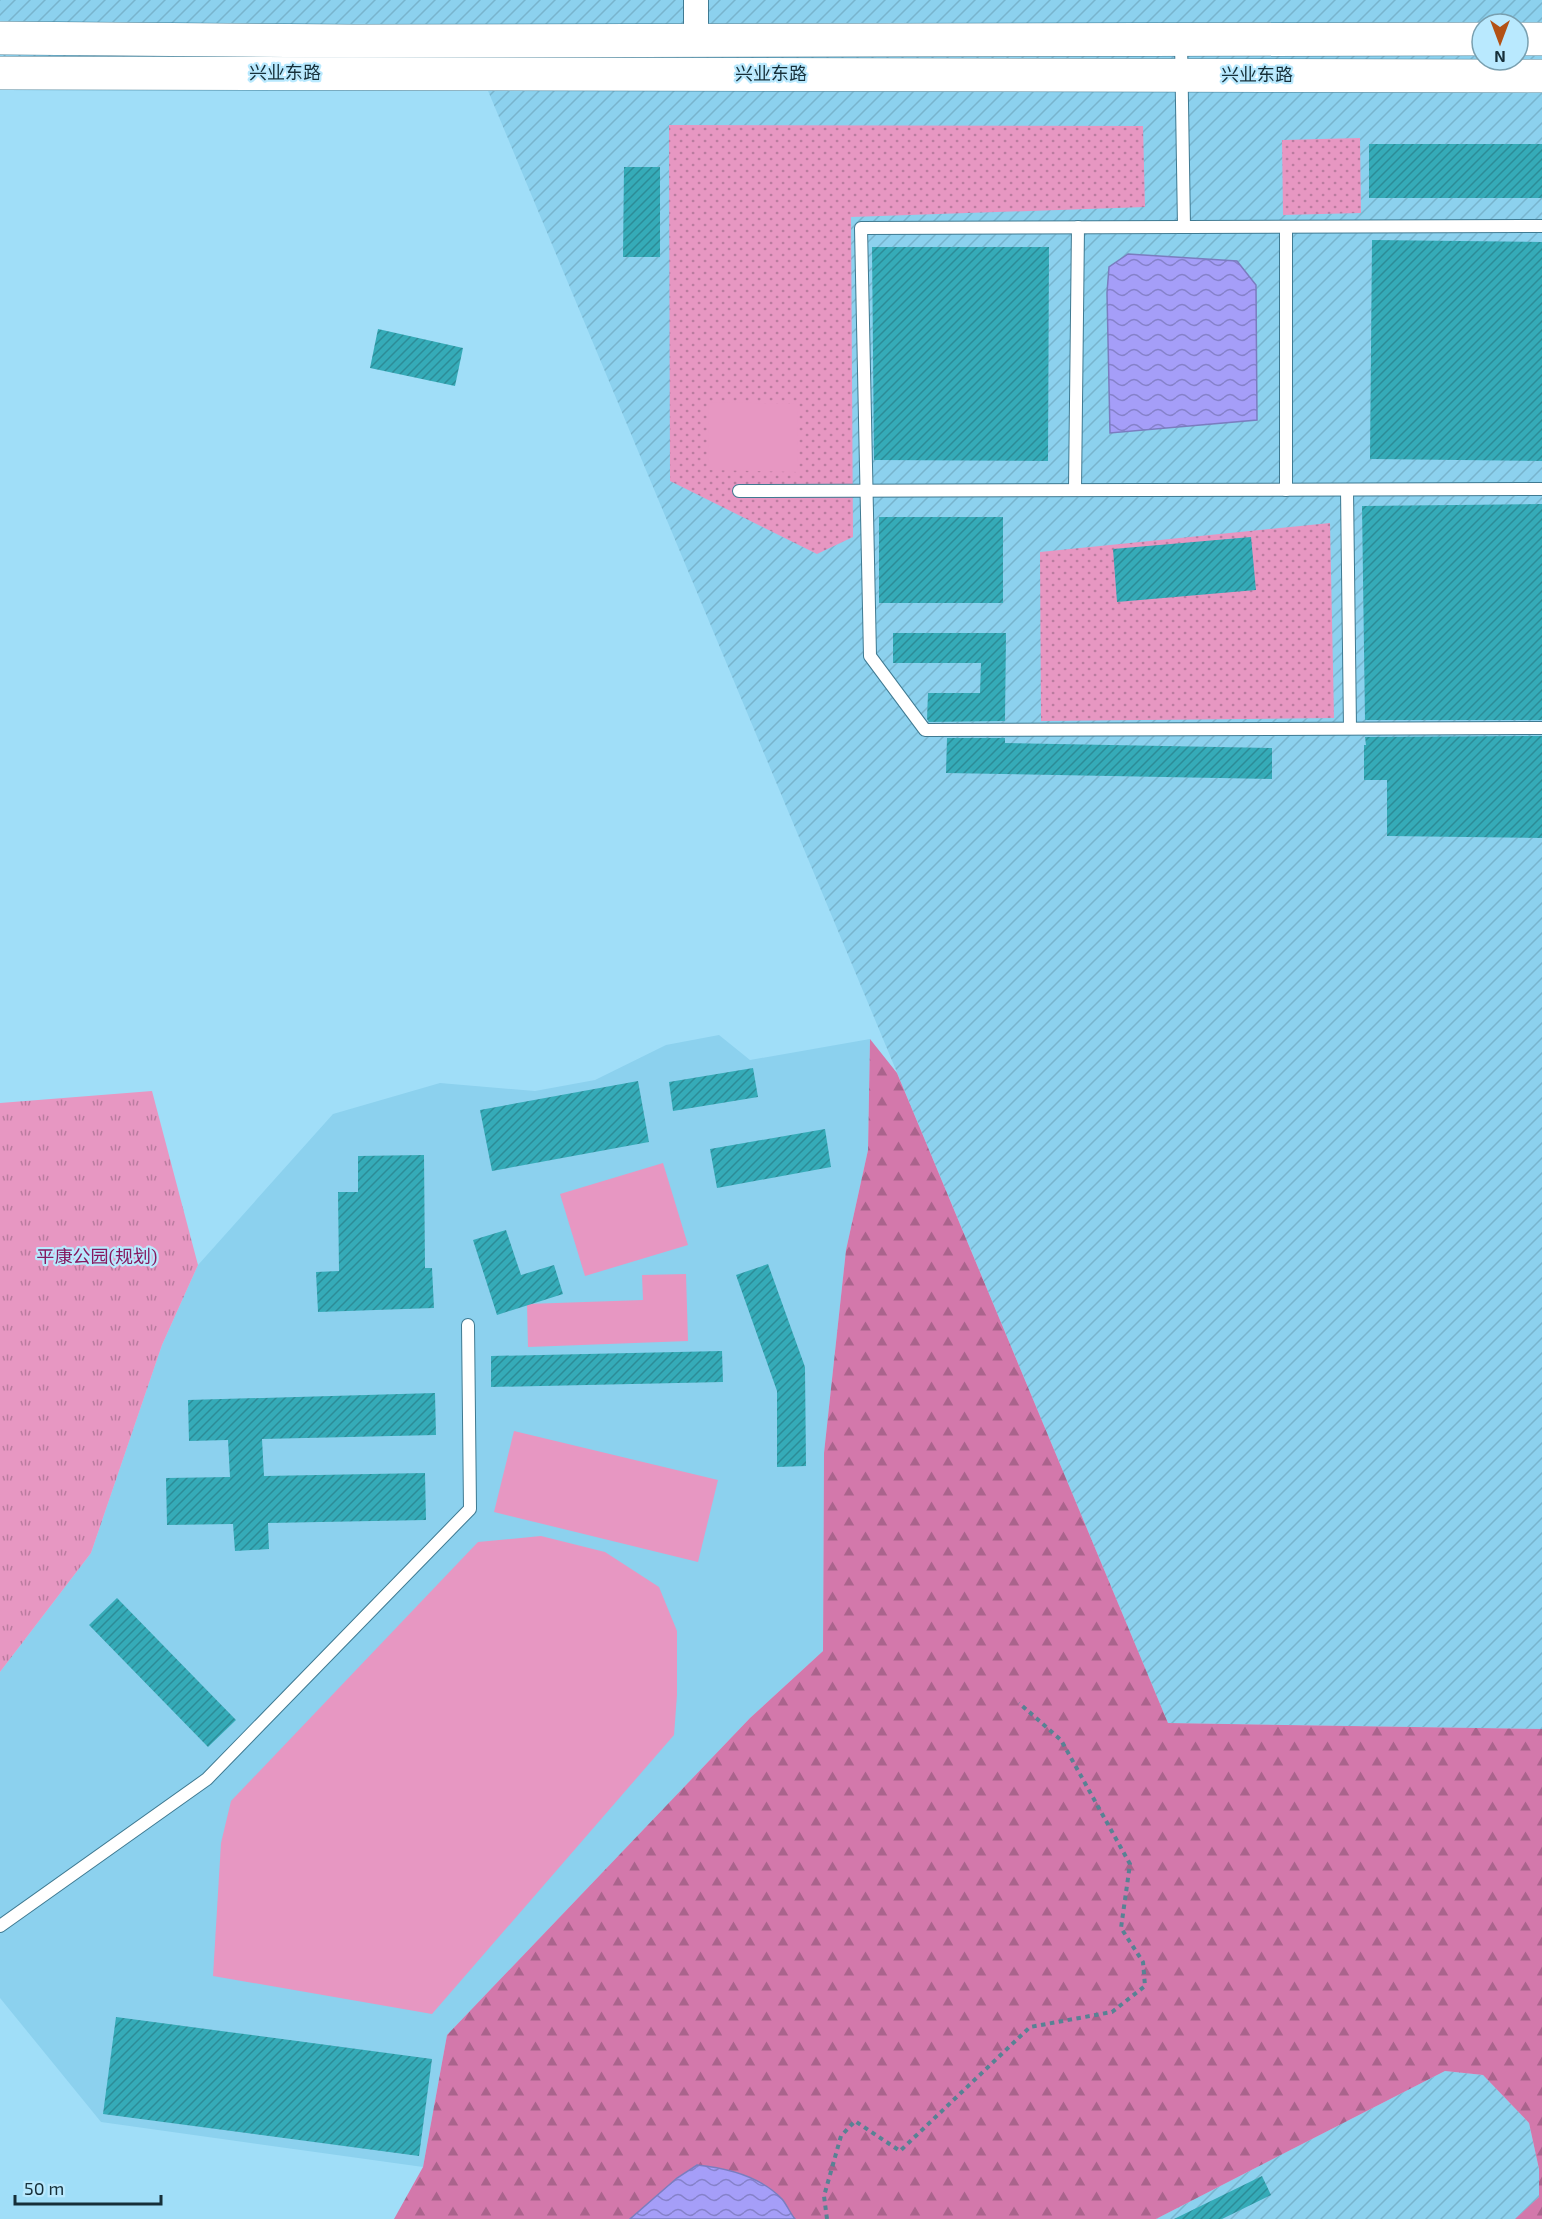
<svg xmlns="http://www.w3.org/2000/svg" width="1542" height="2219" font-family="'Exo 2','Noto Sans SC',sans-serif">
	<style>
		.built { fill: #8cd1ee }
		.industrial { fill: url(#industrial-furrows); fill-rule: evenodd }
		.grass { fill: url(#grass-dots) }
		.forest { fill: url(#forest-firs) }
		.park { fill: url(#park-tufts) }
		.pitch { fill: #e797c2 }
		.water { fill: url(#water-waves); stroke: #7a7dbf; stroke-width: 1.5 }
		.building { fill: url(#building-hatch) }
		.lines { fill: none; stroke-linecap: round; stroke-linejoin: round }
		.lane-casing { stroke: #3f7a92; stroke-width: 14 }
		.street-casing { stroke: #3f7a92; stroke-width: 26 }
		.secondary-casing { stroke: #3f7a92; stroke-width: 34 }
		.path { stroke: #588294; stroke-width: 4; stroke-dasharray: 4.5 4.5; stroke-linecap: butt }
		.lane { stroke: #fff; stroke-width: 12 }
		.street { stroke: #fff; stroke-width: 24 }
		.secondary { stroke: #fff; stroke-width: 33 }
		.labels { text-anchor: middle; stroke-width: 4.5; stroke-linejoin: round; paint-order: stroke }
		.street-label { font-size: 18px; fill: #162f39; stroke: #b9e9fe }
		.park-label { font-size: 18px; fill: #86195f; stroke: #b9e9fe }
	</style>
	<defs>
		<pattern id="industrial-furrows" width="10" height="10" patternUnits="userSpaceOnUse" patternTransform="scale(1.5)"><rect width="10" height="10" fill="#8cd1ee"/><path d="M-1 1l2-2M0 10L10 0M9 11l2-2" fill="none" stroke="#78b4cd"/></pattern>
		<pattern id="grass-dots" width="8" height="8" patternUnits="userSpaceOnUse" patternTransform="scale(1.5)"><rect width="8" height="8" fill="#e797c2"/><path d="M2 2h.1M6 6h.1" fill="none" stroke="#ba7c9f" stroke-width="1.8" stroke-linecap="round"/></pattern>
		<pattern id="forest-firs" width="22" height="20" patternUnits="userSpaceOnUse" patternTransform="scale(1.5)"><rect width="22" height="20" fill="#d378ab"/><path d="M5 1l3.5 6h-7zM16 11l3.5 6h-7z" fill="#aa638c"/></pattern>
		<pattern id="park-tufts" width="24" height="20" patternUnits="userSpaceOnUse" patternTransform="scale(1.5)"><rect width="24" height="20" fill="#e797c2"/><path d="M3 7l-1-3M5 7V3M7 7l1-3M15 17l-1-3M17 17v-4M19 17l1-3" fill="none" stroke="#ba7c9f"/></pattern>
		<pattern id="water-waves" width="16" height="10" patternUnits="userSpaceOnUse" patternTransform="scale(1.5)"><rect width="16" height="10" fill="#a59ef8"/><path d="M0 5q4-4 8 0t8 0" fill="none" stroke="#8581ca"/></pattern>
		<pattern id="building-hatch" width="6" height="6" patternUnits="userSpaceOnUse" patternTransform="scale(1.5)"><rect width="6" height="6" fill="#35abb8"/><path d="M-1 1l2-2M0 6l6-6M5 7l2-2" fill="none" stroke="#2c8c97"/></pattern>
	</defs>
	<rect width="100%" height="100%" fill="#a0def8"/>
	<polygon class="built" points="719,1035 750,1060 870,1039 868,1150 846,1250 824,1453 823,1651 750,1718 447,2035 423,2167 101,2122 0,1998 0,1672 91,1553 162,1345 198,1265 333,1114 440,1083 535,1091 595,1080 666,1045"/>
	<g class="industrial">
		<path d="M0,0H1542V1729L1168,1723L481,74L0,73ZM1482,24H1518V60H1482Z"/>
		<polygon points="1445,2071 1483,2075 1529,2123 1539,2169 1539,2198 1515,2219 1156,2219"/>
	</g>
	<g class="grass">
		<polygon points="669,125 1143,126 1145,207 851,217 853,537 817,554 670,481"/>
		<polygon points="1360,138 1361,213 1283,215 1282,140"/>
		<polygon points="1330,523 1334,718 1041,721 1040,552"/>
	</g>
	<polygon class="forest" points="870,1039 897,1073 1168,1723 1542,1729 1542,2219 1515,2219 1539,2197 1539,2169 1529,2123 1483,2075 1445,2071 1156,2219 394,2219 423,2167 447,2035 750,1718 823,1651 824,1453 846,1250 868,1150"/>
	<polygon class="park" points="152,1091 198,1265 162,1345 91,1553 0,1672 0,1103"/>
	<g class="pitch">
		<polygon points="709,402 798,404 797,472 708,470"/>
		<polygon points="663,1163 688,1245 585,1276 560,1194"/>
		<polygon points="686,1274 688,1341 528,1347 527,1304 643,1300 642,1275"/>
		<polygon points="514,1431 718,1480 698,1562 494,1512"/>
		<polygon points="541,1536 605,1552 659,1587 677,1631 677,1695 674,1735 432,2014 213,1976 221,1843 231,1801 478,1542"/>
	</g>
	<g class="water">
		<polygon points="1128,254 1237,261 1256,285 1257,420 1110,433 1107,293 1109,267"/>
		<path d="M697,2165C727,2168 760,2176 782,2199C787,2205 790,2213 795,2219H630L677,2178Z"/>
	</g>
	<g class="building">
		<rect x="1369" y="144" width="173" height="54"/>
		<polygon points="624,167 660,167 660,257 623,257"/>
		<polygon points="1372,240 1542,242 1542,461 1370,459"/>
		<polygon points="872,247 1049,247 1048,461 874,460"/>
		<polygon points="378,329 463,348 455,386 370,368"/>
		<polygon points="1542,504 1542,720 1365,720 1362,506"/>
		<rect x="879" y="517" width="124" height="86"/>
		<polygon points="1251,537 1256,590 1117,602 1113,549"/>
		<polygon points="893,633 1006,633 1005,721 929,722 927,719 928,693 980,693 981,663 893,663"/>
		<polygon points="1542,736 1542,838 1387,836 1387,780 1364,780 1364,745 1366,745 1365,737"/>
		<polygon points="947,738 1005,738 1005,743 1272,748 1272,779 946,773"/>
		<polygon points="753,1068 758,1097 673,1111 669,1082"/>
		<polygon points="638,1081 649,1142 492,1171 480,1110"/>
		<polygon points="825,1129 831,1167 717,1188 710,1149"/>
		<polygon points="424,1155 425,1268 432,1268 434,1308 318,1312 316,1272 339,1271 338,1192 358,1192 358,1156"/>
		<polygon points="506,1230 521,1275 554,1265 563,1294 497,1315 473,1240"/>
		<polygon points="768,1264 805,1367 806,1466 777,1467 777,1391 736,1275"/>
		<polygon points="722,1351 723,1382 491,1387 491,1356"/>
		<polygon points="435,1393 436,1435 262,1439 264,1476 425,1473 426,1520 268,1523 269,1549 235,1551 233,1524 167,1525 166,1478 230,1477 228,1440 189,1441 188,1400"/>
		<polygon points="117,1598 236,1720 208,1747 89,1625"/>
		<polygon points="116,2017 432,2059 419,2156 103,2114"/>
		<polygon points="1262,2176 1271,2195 1222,2219 1174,2219"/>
	</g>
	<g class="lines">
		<g class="lane-casing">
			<g id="lane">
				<polyline points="1181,41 1184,227"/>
				<polyline points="1542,226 861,228 870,656 925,730 1542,728"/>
				<polyline points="1286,227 1286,490"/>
				<polyline points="1075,490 1078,227"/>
				<polyline points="1347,490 1350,728"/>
				<polyline points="739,491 1542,489"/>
				<polyline points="0,1926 207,1779 470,1509 468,1325"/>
			</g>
		</g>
		<g class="street-casing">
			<polyline id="street" points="696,0 696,39"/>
		</g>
		<g class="secondary-casing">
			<g id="secondary">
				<polyline points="0,38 353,41 1482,39"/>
				<polyline points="1518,39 1542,39"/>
				<polyline points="0,73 1542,76"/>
			</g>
		</g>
		<polyline class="path" points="827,2219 824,2196 841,2136 855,2121 900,2151 1030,2027 1112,2012 1145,1986 1143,1962 1121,1928 1130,1864 1061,1740 1019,1703"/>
		<use href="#lane" class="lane"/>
		<use href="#street" class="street"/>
		<use href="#secondary" class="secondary"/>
	</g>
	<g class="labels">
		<g class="street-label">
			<text x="285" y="79">兴业东路</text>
			<text x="771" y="80">兴业东路</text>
			<text x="1257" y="81">兴业东路</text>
		</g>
		<g class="park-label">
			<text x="97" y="1263">平康公园(规划)</text>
		</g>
	</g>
	<g transform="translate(1500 42) rotate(180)"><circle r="28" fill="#b9e9fe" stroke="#789faf" stroke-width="1.5"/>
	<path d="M0-4.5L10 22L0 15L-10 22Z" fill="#b35114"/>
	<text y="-9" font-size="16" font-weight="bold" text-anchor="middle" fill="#162f39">N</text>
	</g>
	<path d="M15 2195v9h146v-9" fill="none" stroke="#162f39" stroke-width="3"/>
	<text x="24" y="2195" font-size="18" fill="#162f39" stroke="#b9e9fe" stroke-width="4.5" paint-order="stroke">50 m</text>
</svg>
